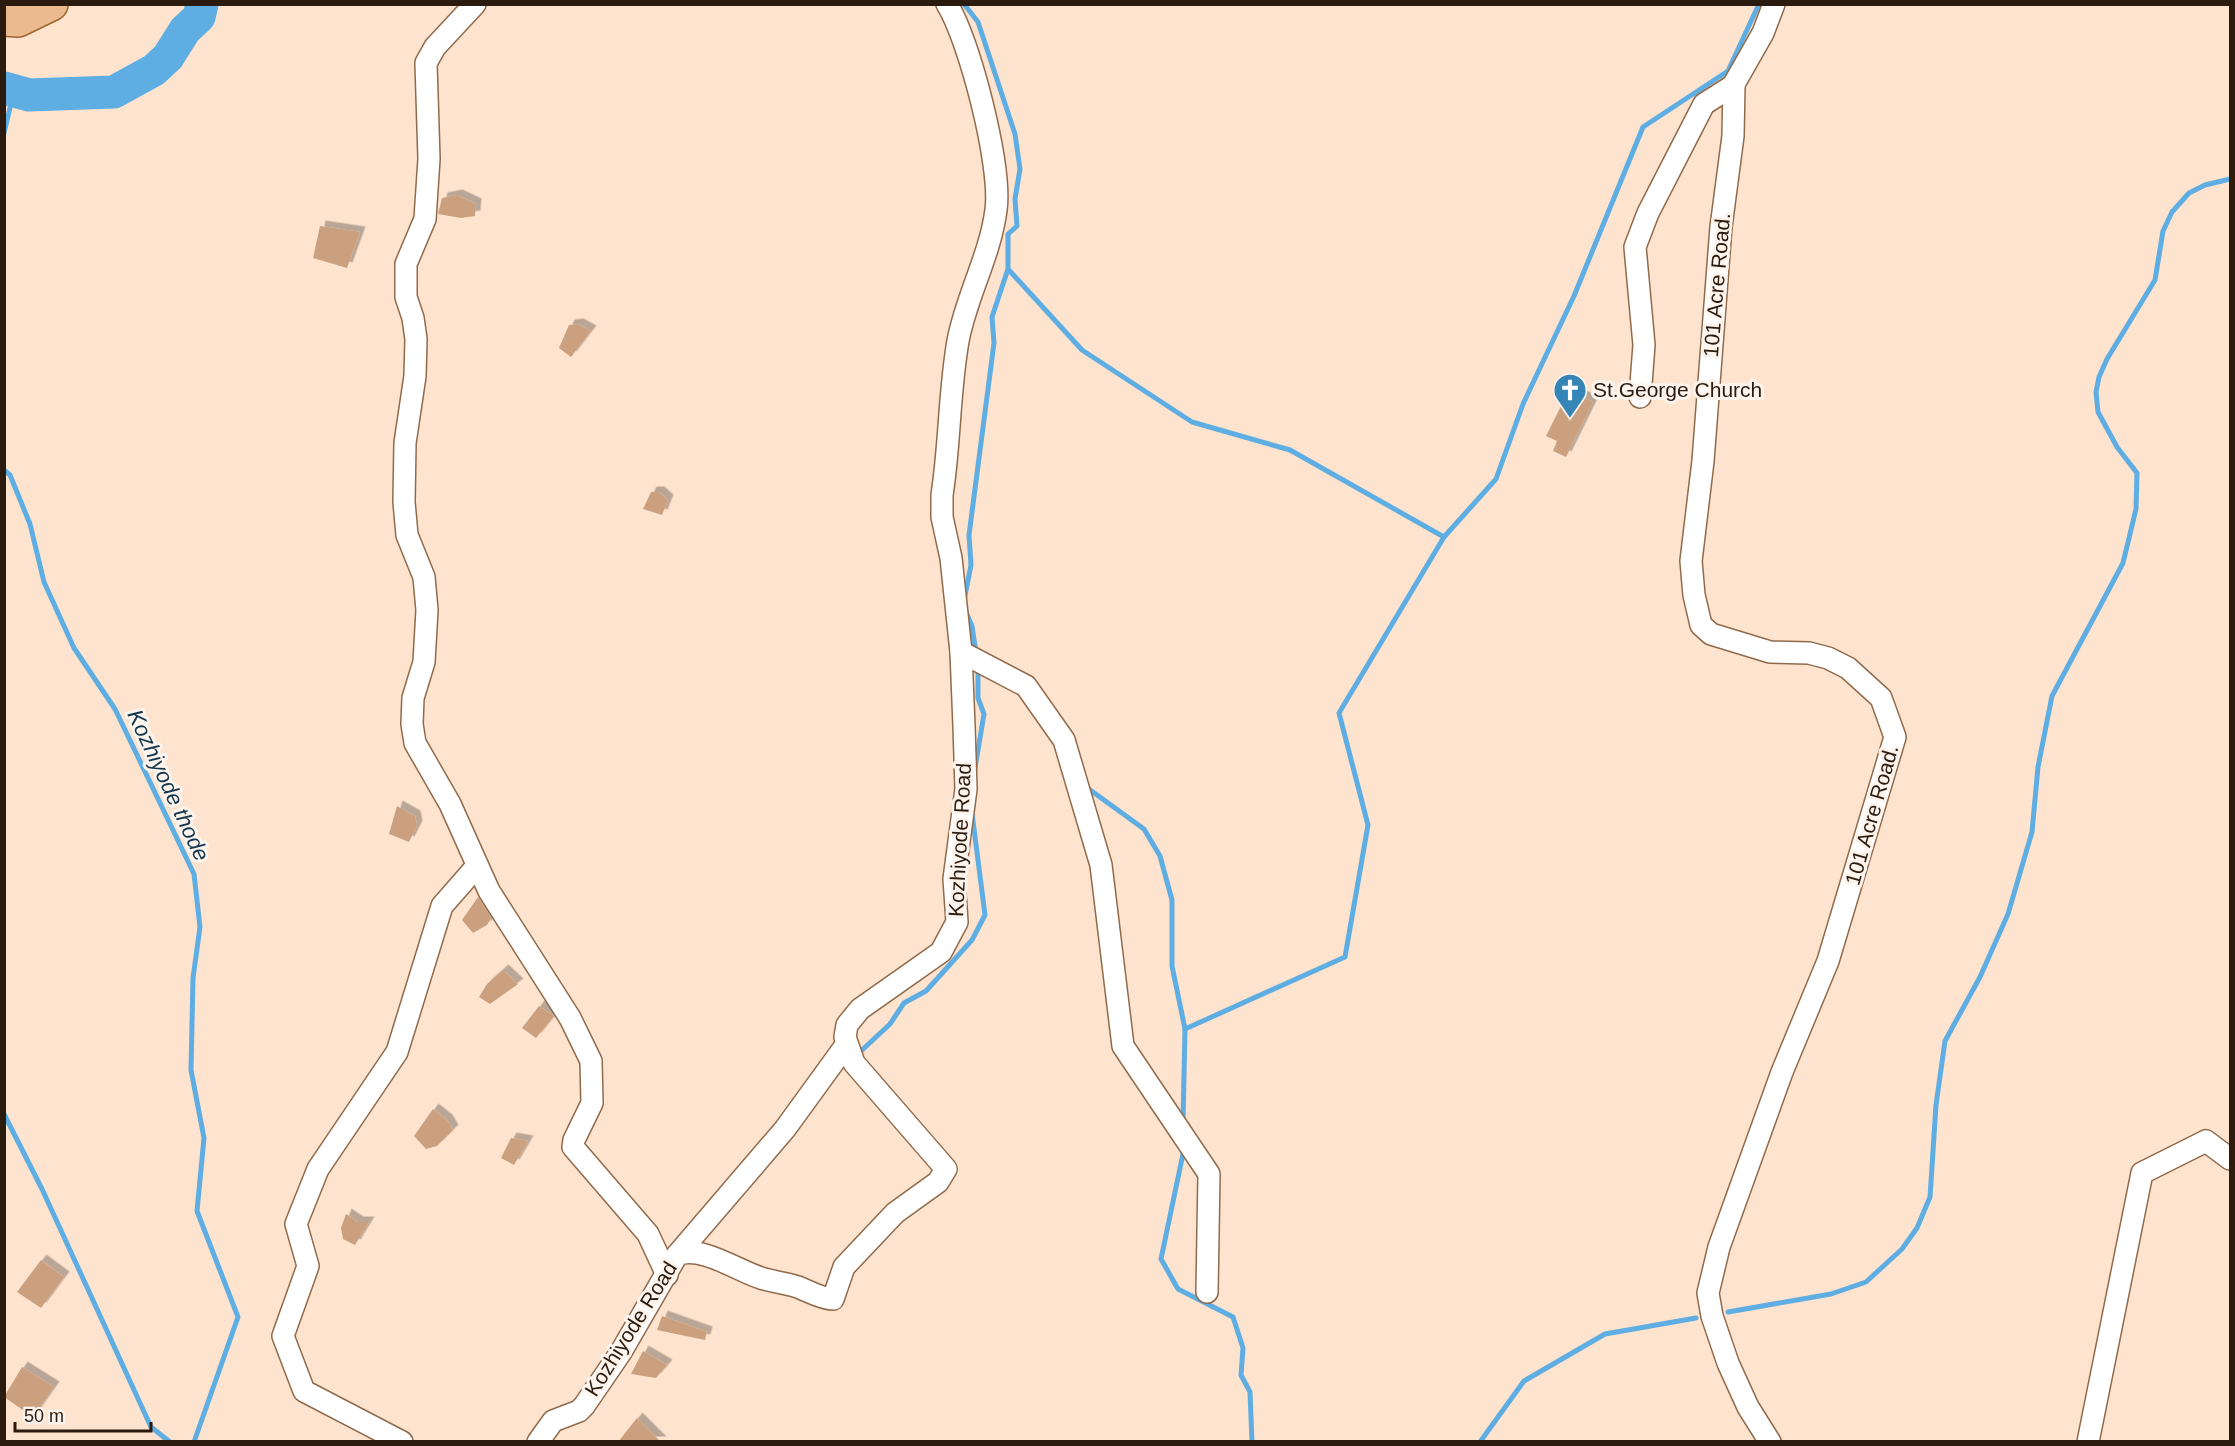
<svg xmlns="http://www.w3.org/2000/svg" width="2235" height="1446" font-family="Helvetica,sans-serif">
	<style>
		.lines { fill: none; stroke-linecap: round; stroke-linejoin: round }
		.stream { stroke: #5eaee3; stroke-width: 5 }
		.river { stroke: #5eaee3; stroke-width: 33 }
		.building { fill: #caa07f; filter: url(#shadow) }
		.street-casing { stroke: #916a4b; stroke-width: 24 }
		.primary-casing { stroke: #9f6430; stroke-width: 36 }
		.street { stroke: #fff; stroke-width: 21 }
		.primary { stroke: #ebba8e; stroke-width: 33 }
		.labels { text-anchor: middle; stroke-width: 6; stroke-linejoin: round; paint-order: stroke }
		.street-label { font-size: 21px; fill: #2b1b0e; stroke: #fdf4ed }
		.poi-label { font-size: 21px; fill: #2b1b0e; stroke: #fdf4ed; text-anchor: start }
		.water-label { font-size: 22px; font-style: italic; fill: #14374d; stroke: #fdf4ed }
	</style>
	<defs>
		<filter id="shadow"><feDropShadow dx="5.5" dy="-5.5" stdDeviation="0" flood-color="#0004"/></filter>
	</defs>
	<rect width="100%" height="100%" fill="#fee3ce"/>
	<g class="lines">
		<g class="stream">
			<polyline points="964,4 978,22 1015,134 1020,169 1015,199 1017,226 1008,234 1008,269 992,317 994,343 969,535 971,565 964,601"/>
			<polyline points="4,133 14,91"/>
			<polyline points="1008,269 1082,350 1192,422 1290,450 1444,537 1339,713 1368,825 1345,957 1185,1029"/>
			<polyline points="4,470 10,475 30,524 44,582 74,648 115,709 194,874 200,927 193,978 191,1070 204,1138 197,1211 238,1317 194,1442"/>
			<polyline points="1444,537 1496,479 1523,404 1574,296 1643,127 1728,71 1759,4"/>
			<polyline points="965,610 972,626 976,653"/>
			<polyline points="974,774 984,714 978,698 978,674"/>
			<polyline points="1086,787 1144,829 1160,856 1172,900 1172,966 1185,1029 1183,1122"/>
			<polyline points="861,1051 890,1024 904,1003 926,991 972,940 985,915 972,813"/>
			<polyline points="4,1114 42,1189 151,1427 170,1442"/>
			<polyline points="1184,1149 1161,1259 1178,1289 1233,1317 1243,1348 1241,1375 1250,1392 1252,1442"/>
			<polyline points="1728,1312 1831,1294 1866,1282 1902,1249 1917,1228 1930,1197 1936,1105 1945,1041 1980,977 2008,914 2032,832 2038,767 2052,696 2123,563 2136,509 2137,473 2117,447 2098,412 2096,392 2099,377 2107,359 2155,280 2163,231 2172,212 2189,193 2205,185 2230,179"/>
			<polyline points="1480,1442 1524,1381 1605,1334 1696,1318"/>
		</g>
		<polyline class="river" points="4,88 29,95 114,92 154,70 168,57 185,30 199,17 202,4"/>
	</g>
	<g class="building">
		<polygon points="457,195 476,204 475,216 461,218 438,214 442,198"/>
		<polygon points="320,226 360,232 347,268 313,258"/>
		<polygon points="578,324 591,331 571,357 559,348 569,325"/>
		<polygon points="1569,390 1593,402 1566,457 1553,451 1557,441 1546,436"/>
		<polygon points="651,492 659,492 668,500 662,515 643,509"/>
		<polygon points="397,806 415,816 417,826 409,842 389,834"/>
		<polygon points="478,897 491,918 487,925 473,933 462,920"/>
		<polygon points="503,970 518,984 490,1004 479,997 487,984"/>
		<polygon points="539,1006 554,1016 536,1038 522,1028"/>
		<polygon points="433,1109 447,1120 453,1130 437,1146 426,1149 414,1136"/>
		<polygon points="511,1138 528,1141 514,1165 501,1158"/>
		<polygon points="346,1214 358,1222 369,1222 355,1245 343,1239 341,1228"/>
		<polygon points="41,1260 64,1277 41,1308 17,1292"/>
		<polygon points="662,1316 707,1332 705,1340 657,1330"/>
		<polygon points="643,1351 667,1365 656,1378 631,1374"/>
		<polygon points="22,1367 54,1387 33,1417 4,1397"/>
		<polygon points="637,1418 661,1442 618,1442"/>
	</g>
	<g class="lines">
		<g class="street-casing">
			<g id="street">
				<polyline points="475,4 435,47 426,63 429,159 425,219 406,264 406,297 413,318 416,339 415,376 405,443 404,502 407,535 424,577 427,610 424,662 413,698 412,724 415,743 450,804 489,891 570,1018 591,1061 592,1103 574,1140 573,1147 648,1234 667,1275"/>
				<polyline points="1640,397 1644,345 1635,247 1648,213 1704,104 1734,85"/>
				<polyline points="961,652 1026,686 1064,740 1101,865 1123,1046 1209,1174 1207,1292"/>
				<polyline points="677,1255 785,1129 846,1045"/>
				<polyline points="402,1442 304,1391 283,1336 308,1266 296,1224 318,1169 397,1052 442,906 477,866"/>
				<path d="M538,1442L553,1421L579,1411L584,1406L621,1352L677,1255C700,1244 740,1272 761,1278C773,1282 786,1283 798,1287C808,1291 822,1299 833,1299L844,1267L895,1213L938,1182L946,1169L854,1063L845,1037L847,1025L860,1009L941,952L957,922L954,879L966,789L964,726L961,652L951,558L942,517V495C950,444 949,392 958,341C966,297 990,256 996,210C1002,167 970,41 947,4"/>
				<polyline points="1770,1442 1748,1407 1728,1363 1712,1316 1708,1293 1719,1247 1782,1072 1828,961 1895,737 1881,698 1848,668 1828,658 1809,653 1770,652 1711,634 1701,625 1694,595 1691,561 1703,461 1721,227 1733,136 1734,84 1763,33 1774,4"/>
				<polyline points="2088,1442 2142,1173 2206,1141 2230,1159"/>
			</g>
		</g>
		<g class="primary-casing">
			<polyline id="primary" points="4,19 18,20 51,4"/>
		</g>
		<use href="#street" class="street"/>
		<use href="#primary" class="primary"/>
	</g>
	<defs>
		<g id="church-pin" transform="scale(1.725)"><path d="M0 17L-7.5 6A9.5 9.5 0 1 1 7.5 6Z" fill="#3585b6" stroke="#fdf4ed"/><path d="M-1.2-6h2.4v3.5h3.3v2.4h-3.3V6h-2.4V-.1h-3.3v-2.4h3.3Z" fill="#fff"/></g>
	</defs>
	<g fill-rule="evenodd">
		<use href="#church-pin" x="1570" y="390"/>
	</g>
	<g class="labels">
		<g class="street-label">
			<text transform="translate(1717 285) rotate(-85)" y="7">101 Acre Road.</text>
			<text transform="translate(1872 815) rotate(-74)" y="7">101 Acre Road.</text>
			<text transform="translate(960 840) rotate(-87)" y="7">Kozhiyode Road</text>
			<text transform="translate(631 1329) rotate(-58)" y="7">Kozhiyode Road</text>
		</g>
		<g class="poi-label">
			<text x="1593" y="397">St.George Church</text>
		</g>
		<g class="water-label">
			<text transform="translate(169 785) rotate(65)" y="8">Kozhiyode thode</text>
		</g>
	</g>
	<rect width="2235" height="1446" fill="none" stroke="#2b1b0e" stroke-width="12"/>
	<path d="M15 1422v9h136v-9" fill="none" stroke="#2b1b0e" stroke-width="3"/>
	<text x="24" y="1422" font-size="18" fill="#2b1b0e" stroke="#fdf4ed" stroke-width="4.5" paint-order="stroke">50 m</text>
</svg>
